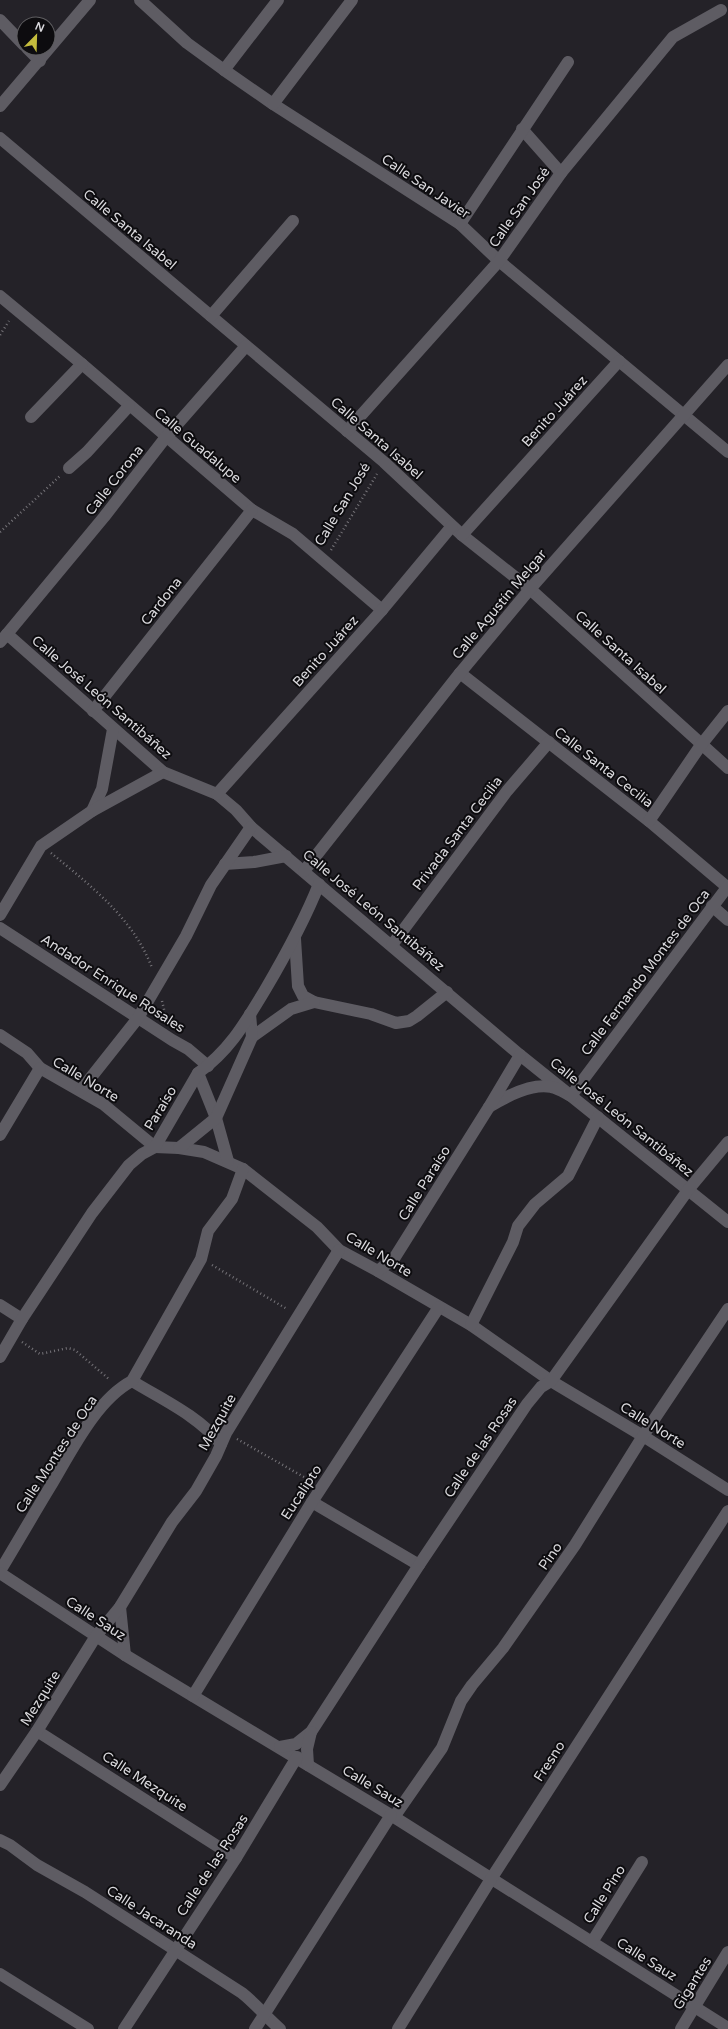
<svg xmlns="http://www.w3.org/2000/svg" width="728" height="2029" font-family="'Varela Round',sans-serif">
	<style>
		.lines { fill: none; stroke-linecap: round; stroke-linejoin: round }
		.path { stroke: #767479; stroke-width: 2.5; stroke-dasharray: 1 3; stroke-linecap: butt }
		.minor { stroke: #5e5c63; stroke-width: 12 }
		.labels { text-anchor: middle; stroke-width: 4; stroke-linejoin: round; paint-order: stroke }
		.street-label { font-size: 14px; fill: #d9d8dc; stroke: #0d0c0f }
	</style>
	<rect width="100%" height="100%" fill="#242228"/>
	<g class="lines">
		<g class="path">
			<polyline points="0,335 9,321"/>
			<polyline points="0,532 60,476"/>
			<polyline points="331,550 377,474"/>
			<path d="M51,853C90,885 134,919 152,968"/>
			<polyline points="162,1001 167,1022"/>
			<polyline points="212,1265 287,1309"/>
			<polyline points="22,1342 40,1354 68,1348 75,1350 110,1380"/>
			<polyline points="237,1439 311,1481"/>
		</g>
		<g class="minor">
			<polyline points="140,0 187,43 224,70 273,104 460,224 499,261 728,452"/>
			<polyline points="0,20 24,45"/>
			<polyline points="27,48 40,61"/>
			<polyline points="224,70 278,0"/>
			<polyline points="273,104 352,0"/>
			<polyline points="0,106 90,0"/>
			<polyline points="522,129 561,173"/>
			<polyline points="0,138 384,462 462,535 530,589 728,768"/>
			<polyline points="460,224 568,62"/>
			<polyline points="0,296 82,364 252,510 293,534 382,610"/>
			<polyline points="211,316 293,221"/>
			<polyline points="31,417 82,364"/>
			<polyline points="347,431 499,261 561,173 673,37 721,10"/>
			<polyline points="69,468 87,452 129,406"/>
			<polyline points="462,535 619,361"/>
			<polyline points="7,634 104,517 166,437 246,346"/>
			<polyline points="0,642 7,634 163,772 217,794 236,810 251,827 520,1055 728,1222"/>
			<polyline points="460,673 649,821 727,887"/>
			<polyline points="93,711 252,510"/>
			<polyline points="217,794 382,610 452,526"/>
			<polyline points="92,811 102,789 113,729"/>
			<polyline points="649,821 701,745 728,711"/>
			<polyline points="225,864 254,862 286,856"/>
			<polyline points="304,871 460,673 530,589 728,365"/>
			<polyline points="712,906 728,920"/>
			<polyline points="0,915 41,846 92,811 163,772"/>
			<polyline points="0,928 172,1040 188,1049 208,1066"/>
			<polyline points="295,939 298,986 303,996 314,1002 371,1014 396,1023 409,1021 417,1016 447,992"/>
			<polyline points="392,945 507,791 549,742"/>
			<polyline points="0,1035 27,1053 40,1068 103,1104 155,1147 179,1148 204,1152 243,1169 317,1227 339,1250 378,1271 471,1325 551,1381 643,1436 728,1490"/>
			<polyline points="252,1037 291,1009 314,1002"/>
			<polyline points="198,1073 216,1118 228,1161"/>
			<polyline points="81,1090 138,1018 186,936 211,885 251,827"/>
			<path d="M489,1107C505,1097 532,1083 551,1087C558,1088 565,1093 571,1096L728,886"/>
			<polyline points="0,1135 40,1068"/>
			<polyline points="179,1148 216,1118 252,1037 250,1014"/>
			<polyline points="378,1271 395,1257 489,1107 520,1055"/>
			<polyline points="0,1305 22,1319"/>
			<polyline points="471,1325 513,1242 518,1226 535,1204 568,1176 598,1117"/>
			<path d="M0,1357L22,1319L92,1213L129,1165L142,1154L155,1147L198,1073C230,1050 245,1023 265,990C285,956 304,922 319,884"/>
			<path d="M132,1381C163,1400 197,1415 221,1444"/>
			<polyline points="312,1502 419,1565"/>
			<path d="M0,1571C17,1543 33,1515 50,1487C71,1452 96,1400 132,1381L201,1259L208,1231L232,1199L243,1169"/>
			<polyline points="0,1573 125,1655 394,1817 728,2028"/>
			<polyline points="120,1607 125,1655"/>
			<polyline points="193,1696 312,1502 439,1307"/>
			<polyline points="37,1731 236,1858"/>
			<polyline points="280,1747 296,1744 311,1732 419,1565 527,1404 541,1387 551,1381 688,1190 728,1142"/>
			<polyline points="308,1765 307,1749 311,1732"/>
			<polyline points="0,1785 37,1731 96,1636 120,1607 172,1522 196,1491 216,1456 226,1433 339,1250"/>
			<polyline points="394,1817 442,1748 461,1701 472,1685 503,1648 575,1545 643,1436 728,1309"/>
			<path d="M0,1840L10,1845L37,1865L85,1892L242,1993C256,2004 266,2017 280,2029"/>
			<polyline points="592,1942 642,1862"/>
			<polyline points="0,1974 88,2029"/>
			<polyline points="124,2029 236,1858 297,1757"/>
			<polyline points="255,2029 391,1815"/>
			<polyline points="398,2029 491,1879 728,1511"/>
			<polyline points="681,2029 728,1952"/>
		</g>
	</g>
	<g class="labels">
		<g class="street-label">
			<text transform="translate(426 186) rotate(34)" y="5">Calle San Javier</text>
			<text transform="translate(519 207) rotate(-55)" y="5">Calle San José</text>
			<text transform="translate(130 229) rotate(40)" y="5">Calle Santa Isabel</text>
			<text transform="translate(554 411) rotate(-48)" y="5">Benito Juárez</text>
			<text transform="translate(377 438) rotate(41)" y="5">Calle Santa Isabel</text>
			<text transform="translate(198 445) rotate(40)" y="5">Calle Guadalupe</text>
			<text transform="translate(114 480) rotate(-52)" y="5">Calle Corona</text>
			<text transform="translate(342 504) rotate(-59)" y="5">Calle San José</text>
			<text transform="translate(161 601) rotate(-52)" y="5">Cardona</text>
			<text transform="translate(499 604) rotate(-50)" y="5">Calle Agustín Melgar</text>
			<text transform="translate(325 651) rotate(-48)" y="5">Benito Juárez</text>
			<text transform="translate(621 652) rotate(42)" y="5">Calle Santa Isabel</text>
			<text transform="translate(102 697) rotate(41)" y="5">Calle José León Santibáñez</text>
			<text transform="translate(604 767) rotate(38)" y="5">Calle Santa Cecilia</text>
			<text transform="translate(457 833) rotate(-53)" y="5">Privada Santa Cecilia</text>
			<text transform="translate(374 910) rotate(40)" y="5">Calle José León Santibáñez</text>
			<text transform="translate(645 972) rotate(-53)" y="5">Calle Fernando Montes de Oca</text>
			<text transform="translate(113 983) rotate(33)" y="5">Andador Enrique Rosales</text>
			<text transform="translate(86 1079) rotate(31)" y="5">Calle Norte</text>
			<text transform="translate(160 1108) rotate(-59)" y="5">Paraíso</text>
			<text transform="translate(622 1117) rotate(39)" y="5">Calle José León Santibáñez</text>
			<text transform="translate(424 1183) rotate(-58)" y="5">Calle Paraíso</text>
			<text transform="translate(379 1254) rotate(31)" y="5">Calle Norte</text>
			<text transform="translate(217 1422) rotate(-61)" y="5">Mezquite</text>
			<text transform="translate(653 1425) rotate(32)" y="5">Calle Norte</text>
			<text transform="translate(480 1447) rotate(-56)" y="5">Calle de las Rosas</text>
			<text transform="translate(56 1454) rotate(-57)" y="5">Calle Montes de Oca</text>
			<text transform="translate(301 1492) rotate(-57)" y="5">Eucalipto</text>
			<text transform="translate(550 1556) rotate(-55)" y="5">Pino</text>
			<text transform="translate(96 1618) rotate(33)" y="5">Calle Sauz</text>
			<text transform="translate(40 1698) rotate(-58)" y="5">Mezquite</text>
			<text transform="translate(549 1761) rotate(-57)" y="5">Fresno</text>
			<text transform="translate(145 1781) rotate(33)" y="5">Calle Mezquite</text>
			<text transform="translate(373 1786) rotate(31)" y="5">Calle Sauz</text>
			<text transform="translate(212 1865) rotate(-57)" y="5">Calle de las Rosas</text>
			<text transform="translate(604 1894) rotate(-58)" y="5">Calle Pino</text>
			<text transform="translate(152 1917) rotate(33)" y="5">Calle Jacaranda</text>
			<text transform="translate(647 1959) rotate(32)" y="5">Calle Sauz</text>
			<text transform="translate(692 1983) rotate(-58)" y="5">Gigantes</text>
		</g>
	</g>
	<g transform="translate(36 36) rotate(23)"><circle r="19" fill="#0d0c0f" stroke="#5f5e61"/>
	<path d="M0-3L7 15L0 10L-7 15Z" fill="#c4bc3d"/>
	<text y="-6" font-size="11" font-weight="bold" text-anchor="middle" fill="#d9d8dc">N</text>
	</g>
</svg>
